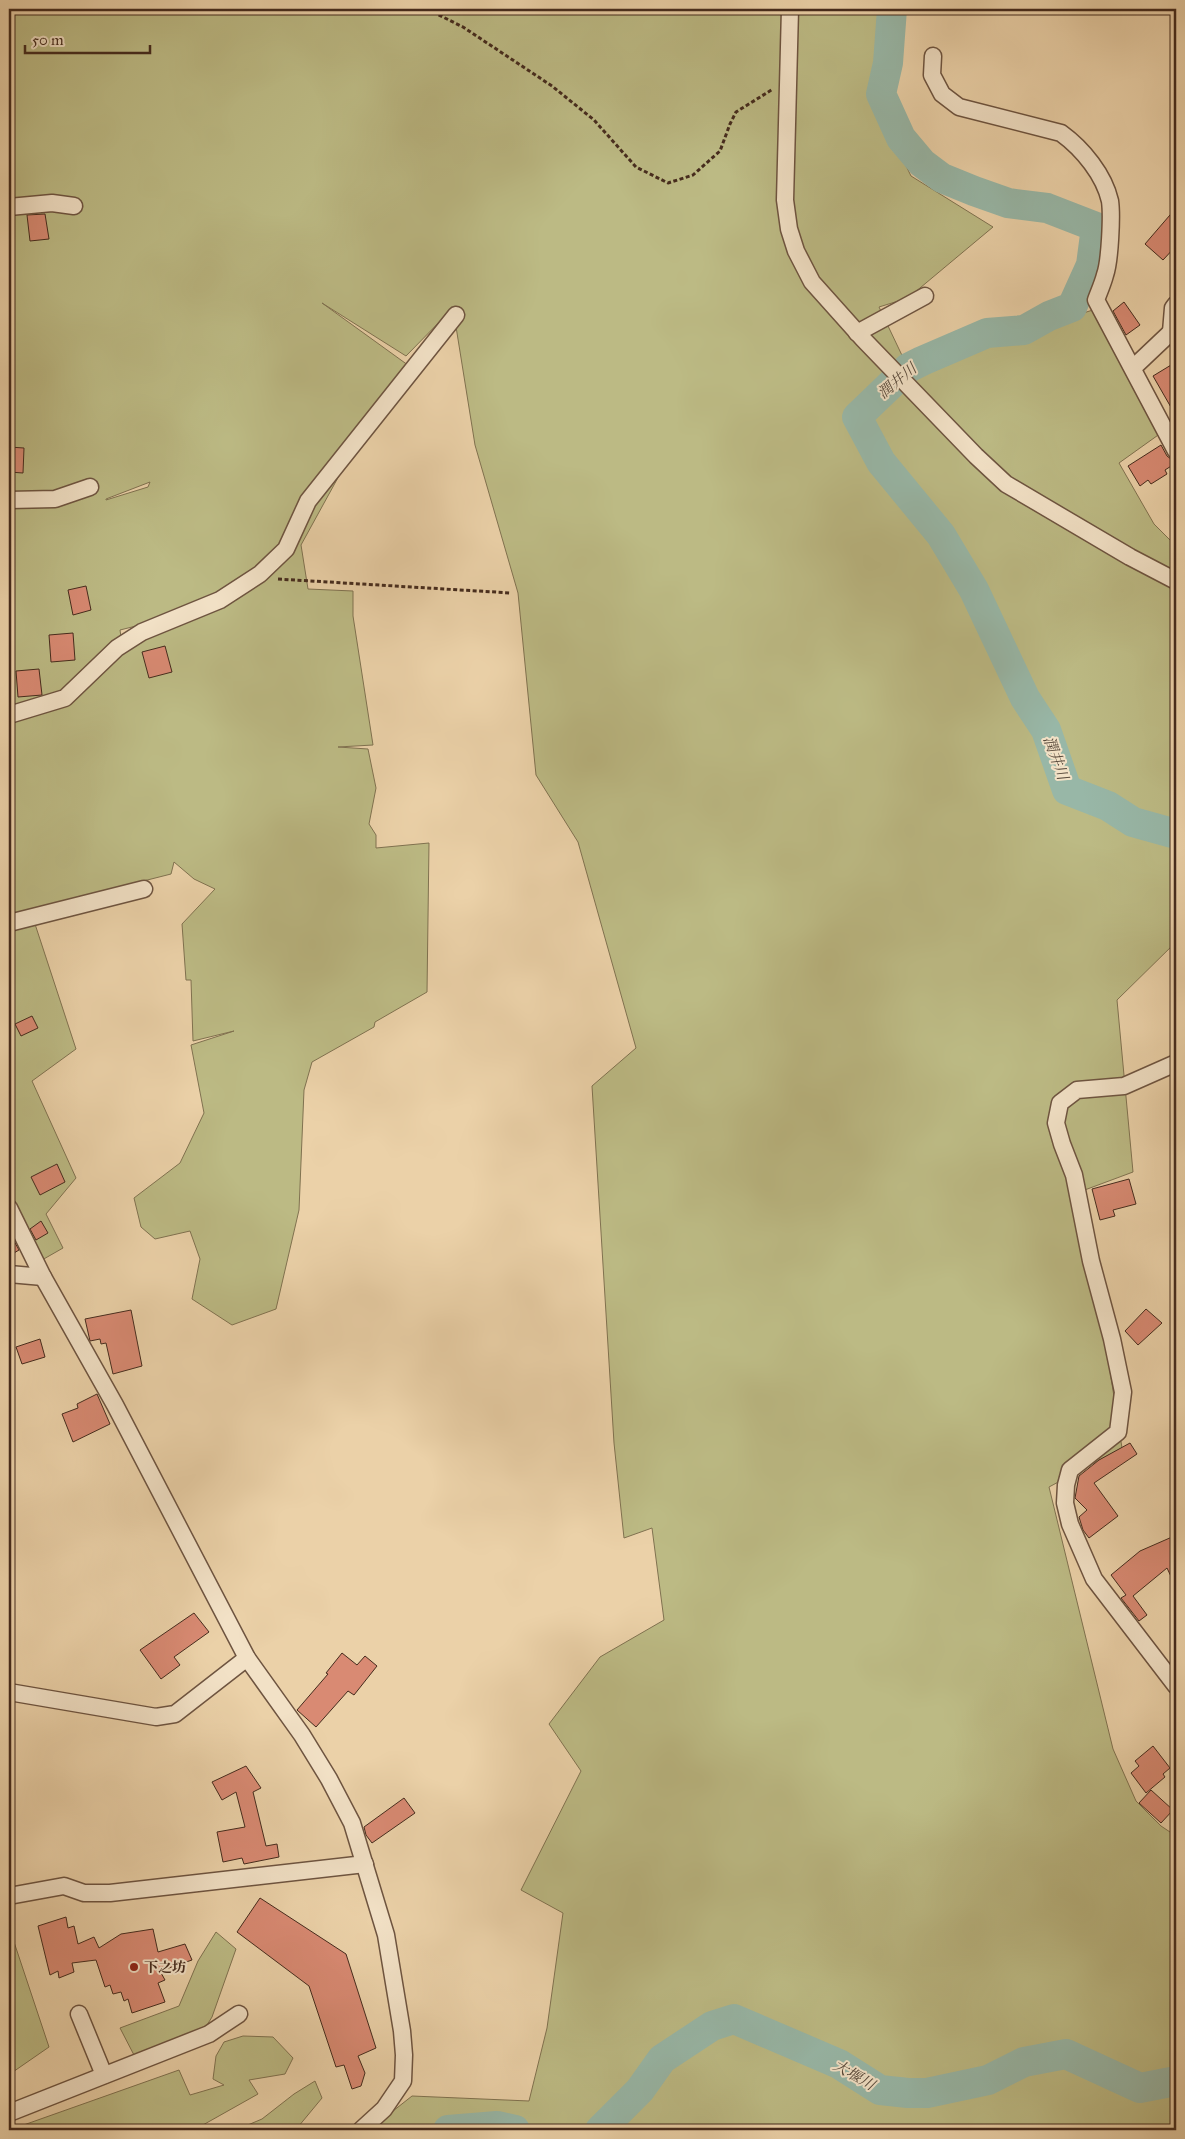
<svg xmlns="http://www.w3.org/2000/svg" width="1185" height="2139" font-family="'IM FELL Great Primer','Noto Serif JP',serif">
	<style>
		.green { fill: #bcba84; stroke: #807250; fill-rule: evenodd }
		.lines { fill: none; stroke-linecap: round; stroke-linejoin: round }
		.river { stroke: #98b7a7; stroke-width: 30 }
		.building { fill: #d98a73; stroke: #452b1d }
		.minor-casing { stroke: #6e5440; stroke-width: 19 }
		.path { stroke: #452b1d; stroke-width: 3; stroke-dasharray: 4 2.5; stroke-linecap: butt }
		.minor { stroke: #f2e1c6; stroke-width: 16 }
		.poi-dot { fill: #8f2418; stroke: #f2e1c6; stroke-width: 2 }
		.labels { text-anchor: middle; stroke-width: 4; stroke-linejoin: round; paint-order: stroke }
		.poi-label { font-size: 14px; font-weight: bold; fill: #452b1d; stroke: #f2e1c6; text-anchor: start }
		.water-label { font-size: 15px; font-style: italic; fill: #564739; stroke: #f2e1c6 }
	</style>
	<rect width="100%" height="100%" fill="#ebd1a8"/>
	<filter id="stains"><feTurbulence type="fractalNoise" baseFrequency=".004" numOctaves="4"/><feColorMatrix values="0 0 0 0 .2 0 0 0 0 .09 0 0 0 0 .02 0 0 0 .5 -.17"/></filter>
	<radialGradient id="worn" r=".72"><stop offset=".6" stop-color="#630" stop-opacity="0"/><stop offset="1" stop-color="#630" stop-opacity=".3"/></radialGradient>
	<g class="green">
		<path d="M9,9H883L874,100L911,176L993,227L908,298L879,307L908,368L1096,309L1161,433L1119,463L1154,524L1176,546V942L1117,1000L1133,1172L1082,1191L1122,1448L1049,1487L1113,1749L1136,1801L1161,1826L1176,1836V2130H369L412,2096L529,2101L547,2028L563,1913L521,1890L581,1771L549,1724L600,1657L664,1620L652,1528L624,1538L614,1443L592,1086L636,1048L578,842L536,775L518,593L475,445L453,308L406,356L322,303L412,368L379,403L301,545L308,589L353,591V616L373,745L338,747L368,749L376,788L369,824L376,835V848L429,843L427,992L375,1022L374,1027L312,1062L304,1090L299,1210L276,1309L232,1325L192,1299L200,1259L190,1231L155,1239L141,1227L134,1198L180,1163L204,1113L191,1045L234,1031L193,1041L191,980H186L182,924L215,889L194,879L174,862L171,874L9,915V717L53,702L9,710ZM150,482L148,487L106,500V499ZM184,614L122,644L120,630Z"/>
		<polygon points="34,921 76,1049 32,1081 76,1178 46,1214 63,1248 42,1260 9,1194 9,928"/>
		<polygon points="9,1927 49,2047 10,2074 9,2071"/>
		<polygon points="216,1932 236,1949 212,2017 199,2038 135,2057 120,2028 179,2006 198,1961"/>
		<polygon points="243,2036 273,2037 293,2058 285,2074 249,2080 258,2094 194,2130 19,2130 18,2127 179,2070 190,2095 224,2085 213,2079 216,2056 224,2042"/>
		<polygon points="315,2081 322,2098 298,2127 298,2130 236,2130 262,2119 294,2094"/>
	</g>
	<g class="lines">
		<g class="river">
			<polyline points="892,9 888,63 881,94 901,138 922,163 942,178 974,191 1008,203 1047,208 1096,227 1091,265 1072,307 1049,316 1024,330 987,333 922,361 908,368 857,417 881,462 941,535 974,590 1025,698 1046,730 1067,790 1108,806 1133,822 1176,834"/>
			<polyline points="448,2130 497,2126 515,2130"/>
			<polyline points="600,2130 640,2090 662,2059 712,2026 734,2019 839,2064 880,2090 908,2093 927,2093 988,2080 1024,2062 1066,2054 1140,2088 1176,2081"/>
		</g>
	</g>
	<g class="building">
		<polygon points="1176,208 1176,246 1163,260 1145,244"/>
		<polygon points="45,214 49,239 30,241 27,215"/>
		<polygon points="1124,302 1140,325 1126,335 1113,311"/>
		<polygon points="1176,362 1176,416 1153,376"/>
		<polygon points="1161,445 1167,456 1176,463 1165,470 1167,474 1151,484 1148,480 1140,486 1128,466"/>
		<polygon points="9,447 24,448 23,473 9,472"/>
		<polygon points="86,586 91,610 73,615 68,590"/>
		<polygon points="73,633 75,660 51,662 49,635"/>
		<polygon points="165,646 172,672 149,678 142,652"/>
		<polygon points="39,669 42,695 18,697 16,671"/>
		<polygon points="32,1016 38,1028 21,1036 15,1024"/>
		<polygon points="57,1164 65,1182 40,1195 31,1177"/>
		<polygon points="1129,1179 1136,1204 1113,1210 1115,1216 1100,1220 1092,1189"/>
		<polygon points="41,1221 48,1233 36,1240 30,1229"/>
		<polygon points="14,1241 19,1250 14,1253 9,1245"/>
		<polygon points="1146,1309 1162,1323 1138,1345 1125,1331"/>
		<polygon points="131,1310 142,1366 113,1374 106,1343 101,1344 100,1339 90,1341 85,1319"/>
		<polygon points="40,1339 45,1357 22,1364 16,1347"/>
		<polygon points="97,1394 110,1424 73,1442 62,1414 78,1408 77,1404"/>
		<polygon points="1130,1443 1137,1454 1094,1483 1118,1516 1089,1538 1083,1530 1079,1517 1087,1510 1075,1498 1079,1476 1099,1460"/>
		<polygon points="1172,1537 1176,1547 1176,1587 1167,1568 1133,1596 1147,1615 1139,1621 1121,1598 1126,1595 1111,1575 1140,1551"/>
		<polygon points="194,1613 209,1632 174,1657 180,1665 161,1679 140,1650"/>
		<polygon points="342,1653 357,1665 365,1656 377,1666 354,1695 348,1691 316,1727 297,1710 328,1674 326,1673"/>
		<polygon points="1153,1746 1170,1768 1163,1774 1165,1777 1146,1793 1131,1773 1139,1766 1135,1761"/>
		<polygon points="246,1766 261,1788 253,1792 266,1846 277,1844 279,1857 244,1864 242,1858 223,1862 217,1832 245,1827 236,1792 222,1800 212,1782"/>
		<polygon points="1151,1790 1173,1810 1161,1823 1139,1803"/>
		<polygon points="404,1798 415,1813 372,1843 366,1835 364,1827"/>
		<polygon points="260,1898 346,1954 376,2048 358,2056 365,2073 361,2086 352,2089 344,2065 336,2067 309,1986 237,1932"/>
		<polygon points="66,1917 68,1928 74,1926 78,1944 94,1937 99,1948 121,1934 153,1929 158,1952 185,1944 192,1960 160,1971 165,1980 158,1983 165,2002 132,2013 128,1999 124,2001 121,1992 113,1994 110,1985 105,1987 96,1960 72,1963 74,1972 59,1978 58,1971 50,1975 38,1926"/>
	</g>
	<g class="lines">
		<g class="minor-casing">
			<g id="minor">
				<polyline points="790,9 785,200 789,229 796,251 812,282 863,339 976,456 1006,484 1130,557 1176,581"/>
				<path d="M933,56L932,75L942,94L959,107L1061,133C1083,149 1104,175 1110,201C1112,215 1110,261 1105,275C1103,283 1099,292 1096,300L1176,451"/>
				<polyline points="9,207 52,203 74,206"/>
				<polyline points="1176,304 1173,308 1171,332 1176,333"/>
				<polyline points="857,333 925,296"/>
				<polyline points="1133,368 1171,332"/>
				<polyline points="9,500 55,499 90,487"/>
				<polyline points="9,715 65,698 117,648 142,632 220,600 260,574 286,549 308,501 456,315"/>
				<polyline points="9,923 144,889"/>
				<polyline points="1176,1063 1124,1086 1077,1090 1060,1103 1056,1123 1062,1144 1074,1175 1091,1261 1112,1339 1123,1392 1118,1432 1070,1470 1066,1485 1065,1503 1070,1524 1094,1579 1176,1686"/>
				<polyline points="9,1208 43,1277 115,1405 247,1658 302,1735 329,1779 352,1823 386,1935 402,2031 404,2055 403,2081 384,2109 361,2130"/>
				<polyline points="9,1274 43,1277"/>
				<polyline points="9,1692 156,1717 175,1714 247,1658"/>
				<polyline points="9,1896 64,1886 84,1893 110,1893 365,1864"/>
				<polyline points="79,2014 104,2075"/>
				<polyline points="9,2113 209,2034 239,2014"/>
			</g>
		</g>
		<g class="path">
			<polyline points="427,9 463,27 552,86 594,120 636,167 668,183 693,175 720,151 730,124 736,112 773,89"/>
			<polyline points="278,579 511,593"/>
		</g>
		<use href="#minor" class="minor"/>
	</g>
	<circle class="poi-dot" cx="134" cy="1967" r="5"/>
	<g class="labels">
		<g class="poi-label">
			<text x="144" y="1972">下之坊</text>
		</g>
		<g class="water-label">
			<text transform="translate(897 381) rotate(-40)" y="5">潤井川</text>
			<text transform="translate(1056 758) rotate(70)" y="5">潤井川</text>
			<text transform="translate(854 2075) rotate(30)" y="5">大堰川</text>
		</g>
	</g>
	<rect width="1185" height="2139" fill="none" stroke="#ebd1a8" stroke-width="30"/>
	<rect x="10" y="10" width="1165" height="2119" fill="none" stroke="#452b1d" stroke-width="2.5"/>
	<rect x="15" y="15" width="1155" height="2109" fill="none" stroke="#452b1d"/>
	<path d="M25 45v8h125v-8" fill="none" stroke="#452b1d" stroke-width="2.5"/>
	<text x="32" y="45" font-size="15" fill="#452b1d" stroke="#f2e1c6" stroke-width="4" paint-order="stroke">50 m</text>
	<rect width="100%" height="100%" filter="url(#stains)"/>
	<rect width="100%" height="100%" fill="url(#worn)"/>
</svg>
